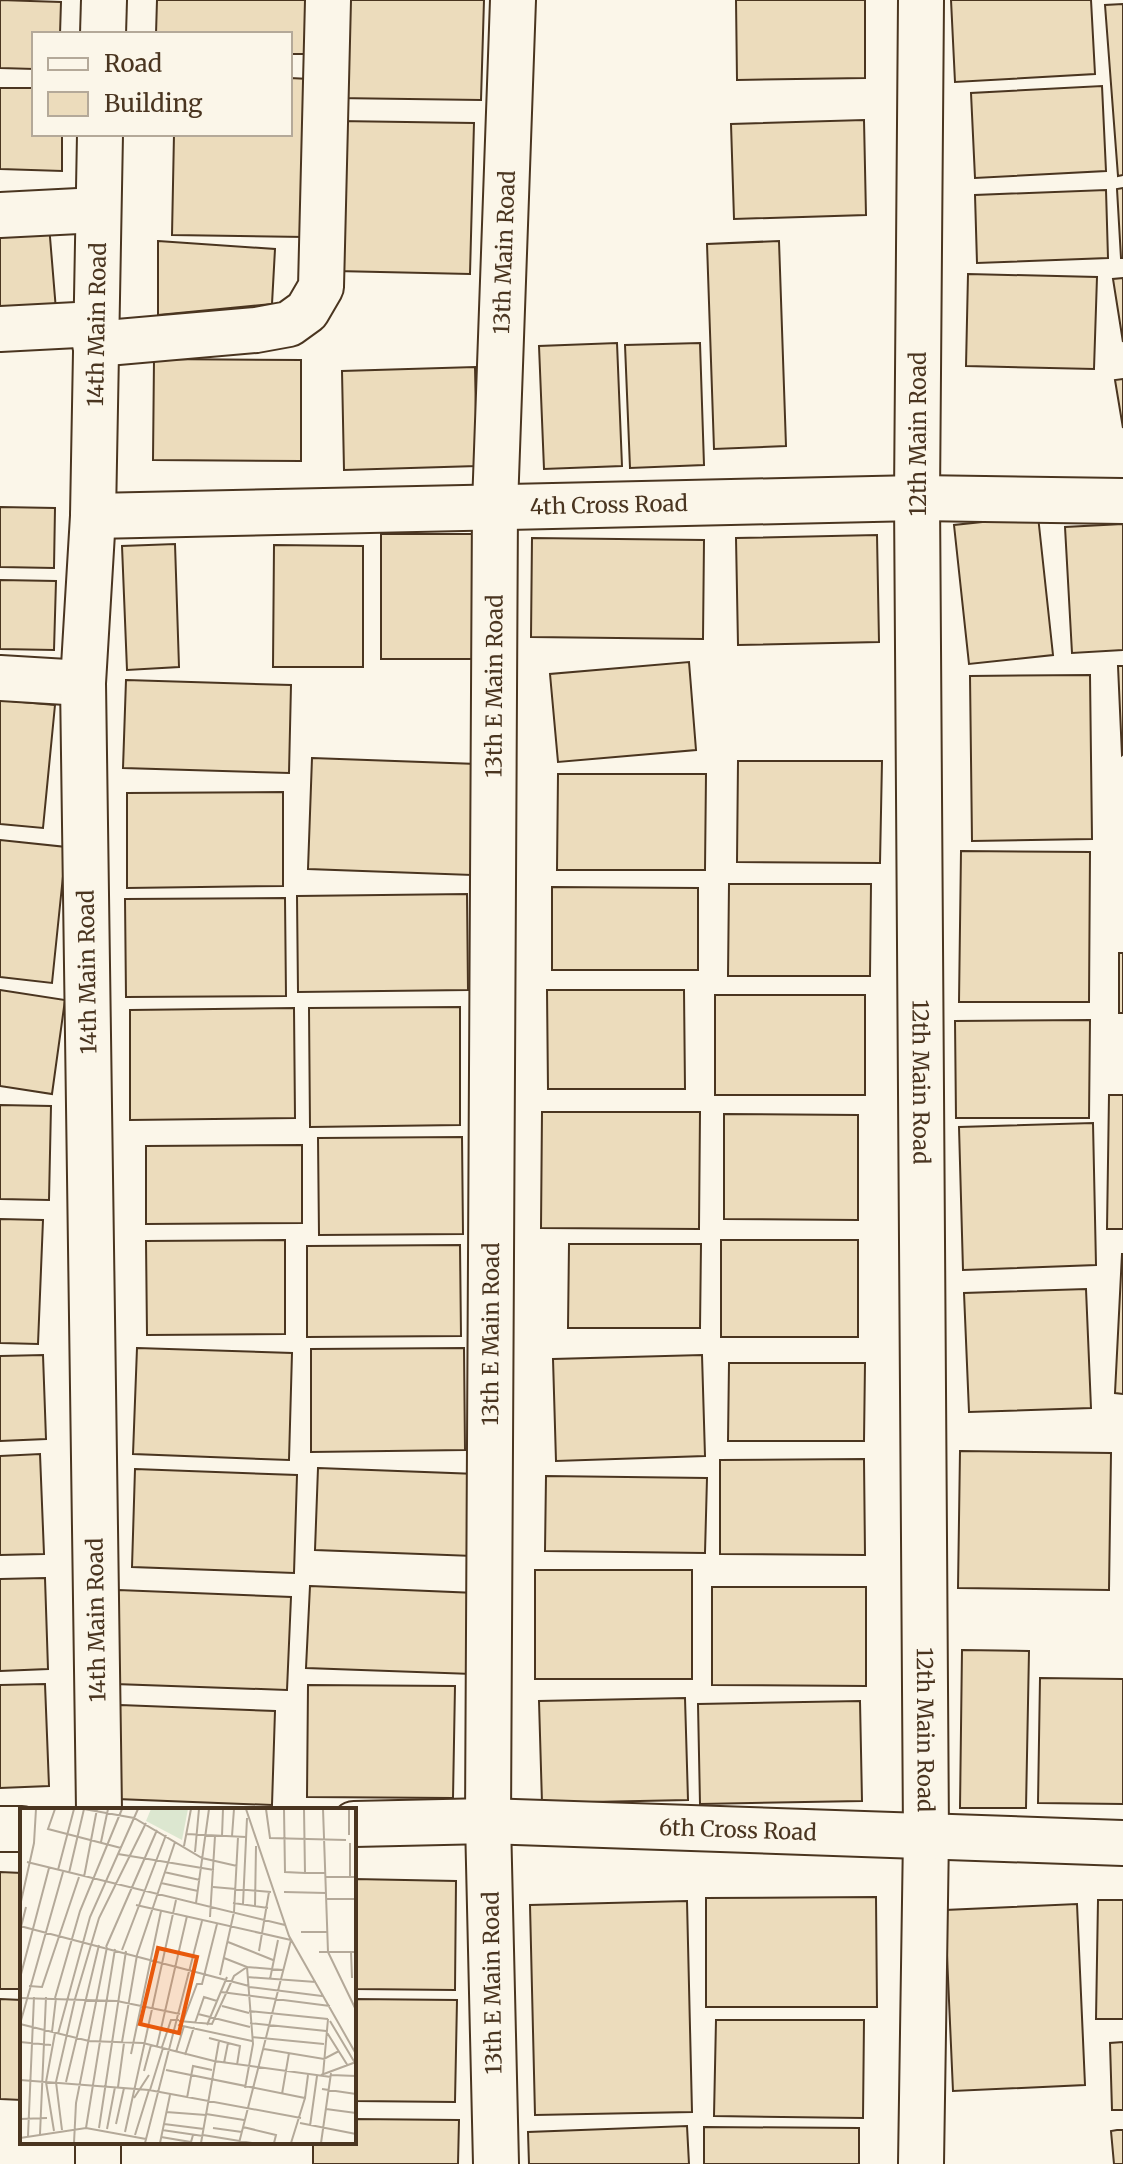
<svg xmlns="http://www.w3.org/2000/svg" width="1123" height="2164" font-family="Merriweather,serif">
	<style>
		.building { fill: #ecdcbc; stroke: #4a3520; stroke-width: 2 }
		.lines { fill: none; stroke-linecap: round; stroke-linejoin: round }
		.street-casing { stroke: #4a3520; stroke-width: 48 }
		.street { stroke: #fbf6e9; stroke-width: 44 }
		.labels { text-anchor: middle; stroke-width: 6; stroke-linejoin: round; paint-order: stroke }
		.street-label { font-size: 22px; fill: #4a3520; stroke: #fbf6e9 }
		.inset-road { fill: none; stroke: #b4a999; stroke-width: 2 }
		.view { fill: #e8590c; fill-opacity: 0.15; stroke: #e8590c; stroke-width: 4 }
		.inset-edge { fill: none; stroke: #4a3520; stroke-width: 4 }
	</style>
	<rect width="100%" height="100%" fill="#fbf6e9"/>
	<g class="building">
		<polygon points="0,0 61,2 60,34 34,34 34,69 0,68"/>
		<polygon points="157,0 307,0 305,54 290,54 290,34 156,34"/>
		<polygon points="338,0 484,0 481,100 336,98"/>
		<polygon points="736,0 865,0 865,78 737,80"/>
		<polygon points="951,0 1091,0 1095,74 955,82"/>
		<polygon points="1123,4 1123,175 1118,176 1105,5"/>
		<polygon points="290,78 309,79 305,237 172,235 174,134 290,134"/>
		<polygon points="1102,86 1106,171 975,178 971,93"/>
		<polygon points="0,88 34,88 34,134 62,134 62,171 0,169"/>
		<polygon points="864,120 866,215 734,219 731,124"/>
		<polygon points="338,121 474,123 470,274 336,271"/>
		<polygon points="1123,188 1123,258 1121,258 1117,189"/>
		<polygon points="1106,190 1108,258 977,263 975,195"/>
		<polygon points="49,225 56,310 0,314 0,230"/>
		<polygon points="158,241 275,249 272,304 158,315"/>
		<polygon points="779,241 786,446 714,449 707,244"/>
		<polygon points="968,274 1097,277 1094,369 966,366"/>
		<polygon points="1123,278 1123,342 1113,279"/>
		<polygon points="617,343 622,466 544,469 539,346"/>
		<polygon points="700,343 704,465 630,468 625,345"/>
		<polygon points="154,359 301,360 301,461 153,460"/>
		<polygon points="475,367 477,466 344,470 342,371"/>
		<polygon points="1123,379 1123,428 1115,380"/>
		<polygon points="0,507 55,508 54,568 0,567"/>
		<polygon points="1038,516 1053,655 969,664 954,525"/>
		<polygon points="1123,524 1123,650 1072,653 1065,527"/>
		<rect x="381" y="534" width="95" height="125"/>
		<polygon points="877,535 879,642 738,645 736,538"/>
		<polygon points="532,538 704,540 703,639 531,637"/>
		<polygon points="175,544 179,667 127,670 122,546"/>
		<polygon points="274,545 363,546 363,667 273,667"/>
		<polygon points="0,580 56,581 54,650 0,649"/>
		<polygon points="689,662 696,750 558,762 550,674"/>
		<polygon points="1118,666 1123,666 1123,754 1122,755"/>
		<polygon points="1090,675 1092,839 972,841 970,676"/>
		<polygon points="126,680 291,685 289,773 123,768"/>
		<polygon points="0,700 55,705 43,828 0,824"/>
		<polygon points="312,758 477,764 472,875 308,869"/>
		<polygon points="738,761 882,761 880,863 737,862"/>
		<polygon points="558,774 706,774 705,870 557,870"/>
		<polygon points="283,792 283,886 127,888 127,793"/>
		<polygon points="0,840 66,847 52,983 0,977"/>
		<polygon points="961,851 1090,852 1089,1002 959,1002"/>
		<polygon points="729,884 871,884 870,976 728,976"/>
		<polygon points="552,887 698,888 698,970 552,970"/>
		<polygon points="467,894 468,990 298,992 297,896"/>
		<polygon points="285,898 286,996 126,997 125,899"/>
		<rect x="1119" y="953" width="4" height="60"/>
		<polygon points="0,990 65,1000 52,1094 0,1086"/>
		<polygon points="547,990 684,990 685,1089 548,1089"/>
		<rect x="715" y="995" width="150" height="100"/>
		<polygon points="460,1007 460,1125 310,1127 309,1008"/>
		<polygon points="294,1008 295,1118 130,1120 130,1010"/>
		<polygon points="1090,1020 1089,1118 956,1118 955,1021"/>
		<polygon points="1109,1095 1123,1095 1123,1229 1107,1229"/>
		<polygon points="0,1105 51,1106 49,1200 0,1199"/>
		<polygon points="542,1112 700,1112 699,1229 541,1228"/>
		<polygon points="724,1114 858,1115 858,1220 724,1219"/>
		<polygon points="1093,1123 1096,1265 963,1270 959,1127"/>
		<polygon points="462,1137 463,1234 319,1235 318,1138"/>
		<polygon points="302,1145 302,1223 146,1224 146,1146"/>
		<polygon points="0,1219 43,1220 38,1344 0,1343"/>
		<polygon points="285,1240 285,1334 147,1335 146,1241"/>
		<rect x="721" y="1240" width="137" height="97"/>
		<polygon points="569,1244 701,1244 700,1328 568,1328"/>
		<polygon points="460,1245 461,1336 307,1337 307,1246"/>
		<polygon points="1122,1254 1123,1254 1123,1394 1115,1393"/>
		<polygon points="1086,1289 1091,1408 969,1412 964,1293"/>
		<polygon points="137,1348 292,1353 289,1460 133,1454"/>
		<polygon points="464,1348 465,1450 311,1452 311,1349"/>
		<polygon points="43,1355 46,1439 0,1441 0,1356"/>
		<polygon points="702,1355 705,1456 556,1461 553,1359"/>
		<polygon points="729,1363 865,1363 864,1441 728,1441"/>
		<polygon points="960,1451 1111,1453 1109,1590 958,1588"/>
		<polygon points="40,1454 44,1554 0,1555 0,1456"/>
		<polygon points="864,1459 865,1555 720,1554 720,1460"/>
		<polygon points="318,1468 477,1474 473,1556 315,1550"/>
		<polygon points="135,1469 297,1475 294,1573 132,1567"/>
		<polygon points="546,1476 707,1478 705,1553 545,1551"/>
		<rect x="535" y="1570" width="157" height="109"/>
		<polygon points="45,1578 48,1669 0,1671 0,1579"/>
		<polygon points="310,1586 476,1593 472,1674 306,1668"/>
		<polygon points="712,1587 866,1587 866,1686 712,1685"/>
		<polygon points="118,1590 291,1597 287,1690 115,1684"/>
		<polygon points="962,1650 1029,1651 1026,1808 960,1808"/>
		<polygon points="1040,1678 1123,1679 1123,1804 1038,1803"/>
		<polygon points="45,1684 49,1786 0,1788 0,1685"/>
		<polygon points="308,1685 455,1686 453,1798 307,1797"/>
		<polygon points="685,1698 688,1800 542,1803 539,1701"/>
		<polygon points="860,1701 862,1801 700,1804 698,1704"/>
		<polygon points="120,1705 275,1711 272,1805 117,1799"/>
		<polygon points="0,1872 22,1873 22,1989 0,1989"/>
		<polygon points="354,1879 456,1881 455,1990 354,1989"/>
		<polygon points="876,1897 877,2007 706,2007 706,1898"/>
		<polygon points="1098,1900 1123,1900 1123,2019 1096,2019"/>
		<polygon points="687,1901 692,2112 535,2115 530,1905"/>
		<polygon points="1077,1904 1085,2085 953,2091 945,1910"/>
		<polygon points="0,1999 22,2000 22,2100 0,2099"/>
		<polygon points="354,1999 457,2000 455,2102 354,2101"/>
		<polygon points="716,2020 864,2020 863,2118 714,2116"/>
		<polygon points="1123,2042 1123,2110 1112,2110 1110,2043"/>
		<polygon points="354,2119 459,2120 458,2164 313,2164 313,2142 354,2142"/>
		<polygon points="687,2126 689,2164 529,2164 528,2132"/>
		<polygon points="704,2127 859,2128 859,2164 704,2164"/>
		<polygon points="1117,2130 1123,2130 1123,2164 1114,2164 1111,2131"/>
	</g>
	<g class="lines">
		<g class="street-casing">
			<g id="street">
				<path id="s1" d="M921,0L917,498L926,1836L921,2164"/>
				<polyline points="103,34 104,0"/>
				<polyline points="0,215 98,210"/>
				<polyline points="0,329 96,324"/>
				<polyline points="95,344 256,330 289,324 307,311 321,287 328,0"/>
				<path id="s2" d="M93,516L917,498L1123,501"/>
				<polyline points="0,678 83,683"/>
				<path id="s3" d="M99,1810L83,683L93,516L100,134"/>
				<path id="s4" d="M354,1824L488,1821L1123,1843"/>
				<polyline points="0,1829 22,1829"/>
				<polyline points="98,2164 98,2142"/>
				<path id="s5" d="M496,2164L488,1821L495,506L513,0"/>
			</g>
		</g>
		<use href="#street" class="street"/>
	</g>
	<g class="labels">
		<g class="street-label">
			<text dy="8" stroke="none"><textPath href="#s5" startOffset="1912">13th Main Road</textPath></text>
			<text dy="8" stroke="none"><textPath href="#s3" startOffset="1486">14th Main Road</textPath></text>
			<text transform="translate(918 434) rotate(-90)" y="8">12th Main Road</text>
			<text dy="8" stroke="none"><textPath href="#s2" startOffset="516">4th Cross Road</textPath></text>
			<text dy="8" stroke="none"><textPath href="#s5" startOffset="1478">13th E Main Road</textPath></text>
			<text transform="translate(87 972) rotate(-91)" y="8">14th Main Road</text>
			<text dy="8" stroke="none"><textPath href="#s1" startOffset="1082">12th Main Road</textPath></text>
			<text dy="8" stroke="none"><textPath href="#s5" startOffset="830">13th E Main Road</textPath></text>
			<text transform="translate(96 1620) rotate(-91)" y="8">14th Main Road</text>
			<text dy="8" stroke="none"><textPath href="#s1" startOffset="1730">12th Main Road</textPath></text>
			<text dy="8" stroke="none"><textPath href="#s4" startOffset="384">6th Cross Road</textPath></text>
			<text transform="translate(492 1983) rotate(-91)" y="8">13th E Main Road</text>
		</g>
	</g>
	<g transform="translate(20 1808)">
		<rect width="336" height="336" fill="#fbf6e9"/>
		<path d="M131,1H168L162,32L126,13Z" fill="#dce7d0"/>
		<path class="inset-road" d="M35,1L28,21L101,40M64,1L114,10L182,50L217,58M226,1L269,128L336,246M246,1L250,30L326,32M264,1L265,64L285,65M284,1L285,65H305M303,1L308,144L336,202M329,1V27M166,26L226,29M202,28L203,1M212,28L214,1M81,34L88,1M330,35V69M164,38L171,1M175,44L179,1M98,46L194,62M7,54L265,117M38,62L54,1M144,64L180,72M49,65L64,1M64,69L77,1M305,69H336M141,75L178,83M193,79L251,84M264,84L306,85M306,91H336M176,95L189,1M213,95L248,100M223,96L227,10M116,97L271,132L219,335M0,98L14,35L16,1M235,98L236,38M190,109L195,28M0,118L229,178M0,123L6,99M281,124H308M208,134L253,152M86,139L137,22M102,142L146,27M239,143L249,84M299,144H336M331,144L332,170M204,150L227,159L233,236L225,280M200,167L214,104L218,29M227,169L296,174M0,170L29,60M250,171L258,132M9,178L22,179L59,69M229,179L302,188M201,184L310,198M0,190L97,193L160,206M35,190L60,103L102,1M202,198L229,205M229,203L308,211M178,206L230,219M159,213L192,216L214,168L227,159L263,162M163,213L177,176H182L197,116M310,213L335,255M175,215L184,189L197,193M230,215L306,223L328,258M0,216L69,233L123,235L194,253L311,269M0,216L43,64M158,217L232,233M187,217L207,169M32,224L36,190M38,226L70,109L118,1M232,229L304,236M189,230L208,235L204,255M0,234L31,237M102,234L117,147L155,34M208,235L220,238L217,257M137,238L167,108M142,239L151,212H159M244,241L304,251L319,243M156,244L164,218M111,246L141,103M165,247L174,219M146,262L285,290L288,267M124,263L131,237M301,267L336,254M303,267L308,211M311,267L336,268M0,272L129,282L281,310M46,274L79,137M98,279L104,235M302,281L336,286M130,282L143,240M262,286L269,245M114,290L129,267M167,290L173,258L192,262M306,301L336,305M146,304L186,307M186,306L224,312M0,311L27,310M280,315L336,326M96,316L104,280M144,316L184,321M290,318L297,268M223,319L256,327L254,335M66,320L95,141M79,320L106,143M193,320L222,324M87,321L95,279M42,322L36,274L55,191L79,110L126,15M142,322L183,328M34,323L26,274L35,225M105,324L156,92M20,326L26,189M115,327L129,282M183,327L232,335M8,328L14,189M141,329L171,334L173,327M0,330L66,320L126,331M35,335H86M54,335L56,295L87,139M125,335L182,113M140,335L150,287M181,335L199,233M271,335L285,290M301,335L311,265"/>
		<path class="view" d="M138,140L177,149L159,225L120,216Z"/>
		<rect width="336" height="336" class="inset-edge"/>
	</g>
	<rect x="32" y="32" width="260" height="104" fill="#fbf6e9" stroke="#b4a999" stroke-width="2"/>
	<rect x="48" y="58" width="40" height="12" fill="#fbf6e9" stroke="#b4a999" stroke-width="2"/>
	<text x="104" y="72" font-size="24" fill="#4a3520">Road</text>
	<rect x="48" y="92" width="40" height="24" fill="#ecdcbc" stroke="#b4a999" stroke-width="2"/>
	<text x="104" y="112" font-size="24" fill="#4a3520">Building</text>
</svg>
